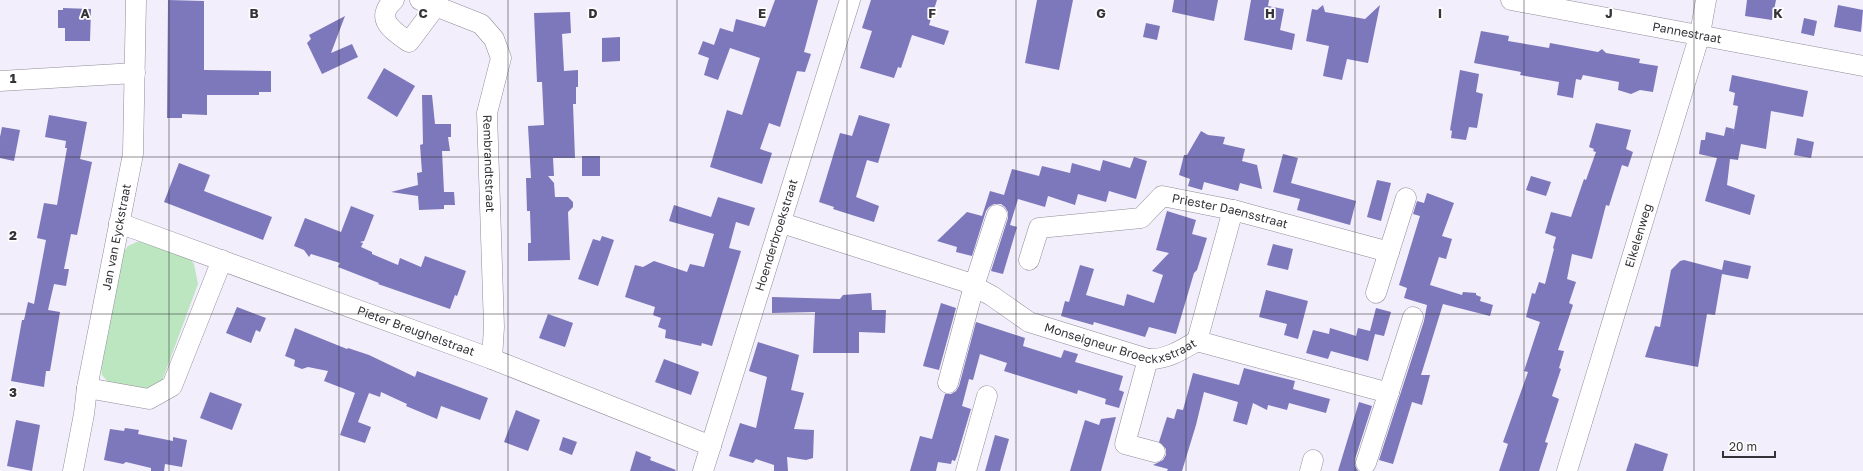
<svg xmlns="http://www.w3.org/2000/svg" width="1863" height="471" font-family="'Golos Text',sans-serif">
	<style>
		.green { fill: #bbe6c0 }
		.building { fill: #7d77bb }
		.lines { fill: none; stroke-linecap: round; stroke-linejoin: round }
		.minor-casing { stroke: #908c98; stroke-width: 21 }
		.minor { stroke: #fff; stroke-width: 20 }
		.grid { fill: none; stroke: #353338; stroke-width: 1; stroke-opacity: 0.55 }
		.labels { text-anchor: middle; stroke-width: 3.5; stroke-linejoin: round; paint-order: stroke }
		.street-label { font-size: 12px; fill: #353338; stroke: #fefefe }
		.grid-label { font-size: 13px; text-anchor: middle; font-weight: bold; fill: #353338; stroke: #fefefe; stroke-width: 3.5; stroke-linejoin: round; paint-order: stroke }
	</style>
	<rect width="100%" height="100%" fill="#f2eefb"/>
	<polygon class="green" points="139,241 151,242 188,256 194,264 198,284 162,381 147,390 109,383 102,375 101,367 121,255 128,246"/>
	<g class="building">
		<polygon points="168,0 204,1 204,70 271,71 271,92 259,92 259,95 207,95 207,115 182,114 182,118 167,118"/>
		<polygon points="775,0 818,0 804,52 811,54 805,72 797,71 780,127 769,123 760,149 772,153 762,184 710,167 727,110 742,115 760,58 730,48 718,80 704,75 709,58 698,54 703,41 714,45 720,28 733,32 736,19 765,27"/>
		<polygon points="871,0 937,0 929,25 949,31 944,45 912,35 901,68 898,67 894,78 860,68 872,31 862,28"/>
		<polygon points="1037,0 1073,0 1059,70 1025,63"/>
		<polygon points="1174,0 1218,0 1214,21 1172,12"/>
		<polygon points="1251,0 1269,0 1268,6 1284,9 1280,30 1295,34 1292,50 1244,40"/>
		<polygon points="1747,0 1776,0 1772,20 1745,16"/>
		<polygon points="1323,5 1325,12 1365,19 1380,5 1368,63 1347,59 1342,80 1323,76 1329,46 1306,41 1312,9 1317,10"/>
		<polygon points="1838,5 1863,10 1861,32 1834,27"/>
		<polygon points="63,8 91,9 90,41 65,41 65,28 58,28 58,10 63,10"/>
		<polygon points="570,12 571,33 562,34 564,71 578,70 578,87 576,87 576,104 573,104 575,158 553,158 554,176 548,176 554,183 555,197 568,197 573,202 573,207 568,212 570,260 528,261 528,243 531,243 530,211 527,211 526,178 531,178 528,126 544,125 542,82 537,82 534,13"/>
		<polygon points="345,16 331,53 352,44 358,57 322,74 307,43 311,39 309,35"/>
		<polygon points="1804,18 1817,21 1814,36 1801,33"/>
		<polygon points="1146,23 1160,26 1157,40 1143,37"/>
		<polygon points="1481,31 1509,36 1508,41 1549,48 1550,43 1598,52 1602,49 1606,53 1640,59 1639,63 1658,66 1653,92 1640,90 1631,94 1618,90 1619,82 1583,75 1581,80 1576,79 1573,98 1557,95 1559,82 1520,75 1521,72 1474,63"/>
		<polygon points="620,37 620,61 602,62 602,38"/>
		<polygon points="384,68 415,86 397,117 367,98"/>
		<polygon points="1460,70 1479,74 1476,92 1483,94 1477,128 1469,127 1466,140 1451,138 1452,131 1450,130"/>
		<polygon points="1732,75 1808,91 1803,117 1771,111 1766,149 1741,144 1738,160 1730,159 1727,185 1755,195 1750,215 1705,201 1717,158 1699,154 1701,140 1705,140 1706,132 1724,136 1726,127 1734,129 1733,136 1738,106 1733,105 1735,93 1729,91"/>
		<polygon points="422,95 432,95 435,124 451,124 451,137 448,137 450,151 442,151 444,192 454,192 455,205 444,205 444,209 419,210 418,196 391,192 418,185 417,173 422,172 420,145 423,144"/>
		<polygon points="49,115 87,122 80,159 92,162 77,235 71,234 64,269 69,269 66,286 54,284 48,310 60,312 50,371 46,371 44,387 11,381 22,320 24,320 28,302 34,304 46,240 37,238 44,203 57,205 67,148 65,148 66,141 45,137"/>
		<polygon points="859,115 890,124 878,163 867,160 856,197 879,206 874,222 833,209 834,207 819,202 840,133 852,136"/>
		<polygon points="1596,123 1631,130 1626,149 1633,152 1628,167 1622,165 1609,206 1606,205 1592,259 1572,254 1567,279 1576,282 1569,303 1573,305 1558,350 1564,351 1559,368 1561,369 1552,396 1559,399 1545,442 1548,443 1539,471 1499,471 1508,444 1503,442 1528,372 1524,371 1540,322 1526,317 1532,293 1535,294 1539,282 1545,284 1554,249 1553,248 1556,237 1545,233 1551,212 1571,217 1584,179 1586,180 1596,152 1593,151 1594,149 1589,147"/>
		<polygon points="2,127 20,130 14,161 0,158 0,137"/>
		<polygon points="1201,131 1208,135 1225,137 1223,144 1245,149 1242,161 1257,165 1262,189 1240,183 1238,191 1204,182 1202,190 1188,186 1190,179 1179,175 1184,155 1187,155"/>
		<polygon points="1797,138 1814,142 1811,158 1794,155"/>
		<polygon points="1283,154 1298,158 1291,183 1356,201 1350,225 1297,210 1300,199 1273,192"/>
		<rect x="582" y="156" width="18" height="20"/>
		<polygon points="1134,157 1147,161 1136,199 1109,191 1106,202 1078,194 1075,205 1048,196 1045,207 1018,199 1010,225 1017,227 1003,274 991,271 1008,218 1008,212 1005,207 1001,204 994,204 989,207 986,211 972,256 956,252 957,247 937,241 967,212 982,216 990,191 1004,195 1012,169 1039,176 1042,166 1070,173 1072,163 1100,171 1103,160 1130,168"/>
		<polygon points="179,163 210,175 204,191 272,217 263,240 164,202"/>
		<polygon points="1531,176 1551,182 1546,196 1526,190"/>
		<polygon points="1377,180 1391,183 1381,221 1367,217"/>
		<polygon points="1427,193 1454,203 1442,236 1452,239 1446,259 1439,257 1430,285 1462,295 1463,292 1476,293 1476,295 1481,297 1480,301 1493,305 1490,316 1443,304 1421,375 1430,375 1422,405 1412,402 1393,464 1379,460 1424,321 1427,305 1404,298 1407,288 1399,285 1420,216 1413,214 1417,201 1424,203"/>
		<polygon points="718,197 755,208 749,226 736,222 729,248 741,251 712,346 702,343 701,346 665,338 666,330 658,327 661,318 653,315 655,307 625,297 635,265 643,267 654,261 687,272 690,264 704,267 714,234 669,221 674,205 711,217"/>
		<polygon points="351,206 374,215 364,241 360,242 363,243 361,247 372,252 372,254 398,265 400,258 421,267 425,256 466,271 457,296 455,295 450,309 378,284 379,283 338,267 340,263 311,254 309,257 304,250 294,246 305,218 341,232"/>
		<polygon points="1167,211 1196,220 1192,234 1207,238 1197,270 1194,273 1176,334 1149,327 1145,337 1094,322 1093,325 1061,316 1065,301 1069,302 1080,265 1094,269 1086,295 1124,306 1127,294 1154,303 1163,275 1152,271 1169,253 1156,250"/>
		<polygon points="602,236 614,240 598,286 578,279 593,239 600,241"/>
		<polygon points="1273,244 1293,249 1288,270 1267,265"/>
		<polygon points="1684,260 1722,270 1724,260 1751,266 1748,279 1722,274 1715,315 1707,314 1698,367 1645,357 1655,326 1660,327 1671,270 1680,261"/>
		<polygon points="1266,290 1308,301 1298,339 1284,335 1287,324 1259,317"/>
		<polygon points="871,293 872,310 886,310 885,333 859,332 859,353 813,353 815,312 772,313 772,297 840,299 843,295"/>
		<polygon points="941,303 956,308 939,370 923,366"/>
		<polygon points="237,307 266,318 260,332 256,330 251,343 226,333"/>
		<polygon points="1376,308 1391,312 1384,336 1375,334 1368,361 1331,351 1328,359 1306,353 1313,330 1329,334 1330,328 1356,336 1358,328 1370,331"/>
		<polygon points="548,314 573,323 565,347 539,338"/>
		<polygon points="976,322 1025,338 1023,346 1061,358 1064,350 1078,354 1075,362 1123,376 1119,390 1124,392 1119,408 1105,404 1106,399 1078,390 1077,394 1004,371 1007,363 980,354 973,380 969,379 962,406 971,409 957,456 955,461 952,460 951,464 938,462 936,471 910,471 920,436 932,439 945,394 951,394 956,391 959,386"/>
		<polygon points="295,328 347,349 348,348 369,355 415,377 417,371 488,398 480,420 441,406 437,419 406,406 407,404 381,392 380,397 369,393 358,422 371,427 365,443 340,435 355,393 324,381 328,371 308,367 302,369 294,366 295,360 285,356"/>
		<polygon points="758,342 799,355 791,390 804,393 794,429 814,430 813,458 806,460 787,457 788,471 774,471 774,465 756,459 753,463 729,456 740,423 756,428 767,377 749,371"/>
		<polygon points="664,359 699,372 691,395 655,382"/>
		<polygon points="1244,368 1295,381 1293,389 1330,399 1326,413 1289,403 1287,410 1268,405 1267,410 1253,403 1247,425 1233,421 1238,402 1204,392 1196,425 1182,471 1167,471 1168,469 1153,465 1163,460 1166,455 1166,449 1159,442 1167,417 1174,419 1177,409 1183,410 1193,373 1239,385"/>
		<polygon points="210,392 242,404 232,430 200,418"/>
		<polygon points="1359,402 1372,406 1355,459 1355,466 1358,471 1338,471"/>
		<polygon points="516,410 540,420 528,451 504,442"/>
		<polygon points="1116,417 1101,471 1070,471 1085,420 1099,425 1101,419"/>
		<polygon points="16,420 40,425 32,471 7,466"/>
		<polygon points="125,428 139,430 138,434 173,441 173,437 187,440 182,467 165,464 164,471 151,471 151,468 126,462 123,464 104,460 110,429 124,431"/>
		<polygon points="995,435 1009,439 1000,471 985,471"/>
		<polygon points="563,437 577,442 572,455 559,450"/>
		<polygon points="1635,443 1668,454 1663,471 1626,471"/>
		<polygon points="636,451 651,457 650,460 676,470 675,471 630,471"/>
	</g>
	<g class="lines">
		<g class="minor-casing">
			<g id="minor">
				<path d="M394,0C373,19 394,32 409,42L436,6"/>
				<path id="s1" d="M420,0L481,24L494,39L501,58L487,113L494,327L492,359"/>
				<path id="s2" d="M1511,0L1863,66"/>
				<polyline points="0,81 135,73"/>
				<path id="s3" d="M119,223L492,359L711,446"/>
				<path id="s4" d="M782,223L966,282L992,296L1029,322L1148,359C1166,360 1182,350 1197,341L1389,393"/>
				<path id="s5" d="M1029,260L1039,228L1141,218L1162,196L1233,210L1389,252"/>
				<polyline points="1376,293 1406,198"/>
				<polyline points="1197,341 1233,210"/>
				<polyline points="1148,359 1125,444 1155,452"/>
				<polyline points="948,383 974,286 997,215"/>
				<polyline points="87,388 149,399 172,386 222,260"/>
				<polyline points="1366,463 1413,317"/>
				<path id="s6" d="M73,471L84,414L87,388L133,154L136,0"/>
				<path id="s7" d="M703,471L850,0"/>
				<polyline points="966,471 987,396"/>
				<polyline points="1310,471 1313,460"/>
				<path id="s8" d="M1567,471L1700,34L1706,0"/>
			</g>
		</g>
		<use href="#minor" class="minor"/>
	</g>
	<path class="grid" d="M169,0V471M339,0V471M508,0V471M677,0V471M847,0V471M1016,0V471M1186,0V471M1355,0V471M1524,0V471M1694,0V471M0,157H1863M0,314H1863"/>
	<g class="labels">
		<g class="street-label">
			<text dy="4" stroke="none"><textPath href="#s2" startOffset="179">Pannestraat</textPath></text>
			<text dy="4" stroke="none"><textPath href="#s1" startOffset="213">Rembrandtstraat</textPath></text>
			<text dy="4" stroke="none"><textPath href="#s5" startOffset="236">Priester Daensstraat</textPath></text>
			<text dy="4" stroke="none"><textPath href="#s7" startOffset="247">Hoenderbroekstraat</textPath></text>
			<text dy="4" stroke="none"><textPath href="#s8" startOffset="246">Eikelenweg</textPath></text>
			<text dy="4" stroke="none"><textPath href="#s6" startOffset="238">Jan van Eyckstraat</textPath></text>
			<text dy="4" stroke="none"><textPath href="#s3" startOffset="316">Pieter Breughelstraat</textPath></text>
			<text dy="4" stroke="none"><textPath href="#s4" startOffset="364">Monseigneur Broeckxstraat</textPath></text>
		</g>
	</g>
	<g class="grid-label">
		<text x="85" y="18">A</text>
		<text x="254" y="18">B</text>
		<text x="423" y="18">C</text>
		<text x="593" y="18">D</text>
		<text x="762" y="18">E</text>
		<text x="932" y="18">F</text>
		<text x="1101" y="18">G</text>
		<text x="1270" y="18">H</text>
		<text x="1440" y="18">I</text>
		<text x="1609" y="18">J</text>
		<text x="1778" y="18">K</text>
		<text x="13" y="83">1</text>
		<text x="13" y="240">2</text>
		<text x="13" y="397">3</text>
	</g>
	<path d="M1723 451v6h52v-6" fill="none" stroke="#353338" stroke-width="2"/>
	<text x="1729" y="451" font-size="12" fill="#353338" stroke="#fefefe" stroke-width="3" paint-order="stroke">20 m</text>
</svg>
